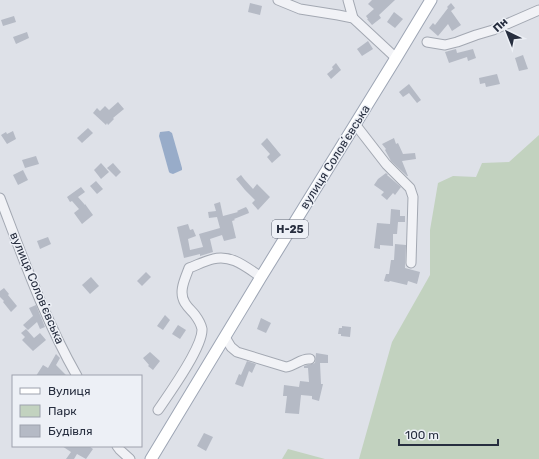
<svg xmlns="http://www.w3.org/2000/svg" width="539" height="459" font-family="Rubik,sans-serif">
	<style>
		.green { fill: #c2d2bf }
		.water { fill: #98acc9 }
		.building { fill: #b5bac5 }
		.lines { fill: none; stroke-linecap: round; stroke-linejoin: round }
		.minor-casing { stroke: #a3a8b2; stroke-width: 11 }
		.major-casing { stroke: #9da5b4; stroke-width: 13 }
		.minor { stroke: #f1f2f6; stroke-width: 9 }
		.major { stroke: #fff; stroke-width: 11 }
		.labels { text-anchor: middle; stroke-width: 3; stroke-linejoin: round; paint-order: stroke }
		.shield { fill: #edf0f6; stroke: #626876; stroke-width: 1 }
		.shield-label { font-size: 11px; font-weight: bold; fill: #272e3f }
		.street-label { font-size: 12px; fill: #272e3f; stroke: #edf0f6 }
	</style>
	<rect width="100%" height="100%" fill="#dee1e8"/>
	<g class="green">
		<polygon points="539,135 539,459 359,459 392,342 430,275 430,230 438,183 453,176 476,177 482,163 509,162"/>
		<polygon points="288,449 325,459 282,459"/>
	</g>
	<polygon class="water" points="169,131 172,133 182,168 182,170 173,174 170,173 169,172 159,136 160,132"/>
	<g class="building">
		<polygon points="372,0 395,0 379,15 381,18 372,25 367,19 368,19 366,16 374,9 368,4"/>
		<polygon points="250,3 262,6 260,15 248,12"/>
		<polygon points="451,3 455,8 451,11 461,25 452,31 448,24 438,36 429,28 433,23 435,25 448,8 447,7"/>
		<polygon points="394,12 403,19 395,28 387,22"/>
		<polygon points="14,16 16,22 3,26 1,20"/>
		<polygon points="27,32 29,38 16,44 13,37"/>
		<polygon points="368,41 373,49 362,56 357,49"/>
		<polygon points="456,49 457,53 473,49 476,58 468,61 467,57 449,63 445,52"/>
		<polygon points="523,55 528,69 519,71 515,58"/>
		<polygon points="336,63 341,70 331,79 327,74 333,69 332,67"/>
		<polygon points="497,74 500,84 486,87 485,83 480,84 479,78"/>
		<polygon points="409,84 421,100 417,103 409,93 403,97 399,92"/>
		<polygon points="118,102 124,109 113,118 114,119 108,125 107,123 106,125 93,113 97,108 100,111 105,106 109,110"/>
		<polygon points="88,128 93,133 82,143 77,138"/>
		<polygon points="13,131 16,139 7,144 1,135 6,132 7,134"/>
		<polygon points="267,138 281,155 272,163 267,157 270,154 261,144"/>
		<polygon points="394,138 396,144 398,143 403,154 415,153 416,159 402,161 408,176 407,176 391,161 385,150 386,149 382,144"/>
		<polygon points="36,156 39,164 25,168 22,160"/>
		<polygon points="101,163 109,172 101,179 94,170"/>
		<polygon points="113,163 121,172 116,177 107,168"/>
		<polygon points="23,170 28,180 18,185 13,175"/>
		<polygon points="386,173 388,175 387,175 401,187 395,195 393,193 387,200 381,195 384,192 374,185 378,179"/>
		<polygon points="241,175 244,179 253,189 257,184 270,197 258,210 252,203 255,200 245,190 236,179"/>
		<polygon points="96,181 103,189 97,194 90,186"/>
		<polygon points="81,187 85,192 78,197 85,205 85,204 93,215 82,224 74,213 79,209 72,201 70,202 67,197"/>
		<polygon points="220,202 223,216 238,212 237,211 246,207 248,210 249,213 234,219 235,220 232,221 236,238 224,241 222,235 210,239 213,252 200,256 200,254 184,258 177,227 188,224 190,230 193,229 196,236 188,239 190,250 203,247 199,234 220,228 217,217 209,218 208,212 216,211 214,204"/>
		<polygon points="391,209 400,210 400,216 405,216 405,222 398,222 397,234 393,234 393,246 380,245 380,249 374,248 377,223 390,224"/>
		<polygon points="48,237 51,244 40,249 37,241"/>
		<polygon points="395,244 406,245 405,268 420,272 417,284 408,281 407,285 390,281 389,282 384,281 386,274 389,274 391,260 394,260"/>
		<polygon points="146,272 151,277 142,286 137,281"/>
		<polygon points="91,277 99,286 90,294 82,285"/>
		<polygon points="4,288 9,294 8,295 17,306 11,312 3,302 4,301 0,297 0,291"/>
		<polygon points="36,305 45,327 40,329 37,322 28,330 23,325 33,316 29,308"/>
		<polygon points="165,315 170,320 163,330 157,326"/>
		<polygon points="261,318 271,323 266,333 257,329"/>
		<polygon points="178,325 186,330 180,339 172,334"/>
		<polygon points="342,326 351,327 350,337 341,336 341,334 338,334 339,328 342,328"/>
		<polygon points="26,329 34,338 40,333 46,340 33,351 22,340 25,337 21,333"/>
		<polygon points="150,352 160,361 153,370 148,366 149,365 143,358"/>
		<polygon points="316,353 328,355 328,363 320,363 321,384 323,384 319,401 312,399 312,396 301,395 299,414 285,413 287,396 283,396 284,385 299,387 300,381 309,382 308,368 304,368 304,366 315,363"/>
		<polygon points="56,354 60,358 56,365 67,376 36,376 43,365 48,368"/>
		<polygon points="247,361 256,364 252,373 249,371 243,387 235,384 239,374 241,375"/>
		<polygon points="204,433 213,437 206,451 197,446"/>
		<polygon points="62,446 89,446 93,449 86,459 77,454 74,459 66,459 71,452"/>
	</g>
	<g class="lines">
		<g class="minor-casing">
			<g id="minor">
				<polyline points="278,0 300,9 338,15 353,18 396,58"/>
				<polyline points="348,0 353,18"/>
				<polyline points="427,42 445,45 457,42 476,35 493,30 539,10"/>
				<polyline points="355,124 386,164 410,188 413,197 411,263"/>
				<path d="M0,198C23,258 45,320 77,376"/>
				<path d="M225,337L231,347L237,352L286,367C295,366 301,358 310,359"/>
				<path d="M158,410C169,394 203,347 202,329C201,324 198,319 195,315C192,311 188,308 185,303C178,292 185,279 189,268C197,265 205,261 213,259C231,254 246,267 261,277"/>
				<polyline points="117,446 120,450 130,459"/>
			</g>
		</g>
		<g class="major-casing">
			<polyline id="major" points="151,459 261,277 396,58 431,0"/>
		</g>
		<use href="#minor" class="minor"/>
		<use href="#major" class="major"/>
	</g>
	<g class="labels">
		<rect class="shield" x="272" y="220" width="36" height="18" rx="3"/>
		<g class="shield-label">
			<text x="290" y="233">Н-25</text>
		</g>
		<g class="street-label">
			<text transform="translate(335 157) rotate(-58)" y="4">вулиця Соловʼєвська</text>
			<text transform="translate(37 288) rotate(67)" y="4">вулиця Соловʼєвська</text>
		</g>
	</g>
	<rect x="12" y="375" width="130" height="72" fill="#edf0f6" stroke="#9ea2ad"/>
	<rect x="20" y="388" width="20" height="6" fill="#ffffff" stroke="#9ea2ad"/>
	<text x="48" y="395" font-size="12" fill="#272e3f">Вулиця</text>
	<rect x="20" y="405" width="20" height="12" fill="#c2d2bf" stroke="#9ea2ad"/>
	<text x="48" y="415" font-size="12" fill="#272e3f">Парк</text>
	<rect x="20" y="425" width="20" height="12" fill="#b5bac5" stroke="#9ea2ad"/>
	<text x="48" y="435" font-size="12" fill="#272e3f">Будівля</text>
	<g transform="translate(507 32) rotate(317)" stroke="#edf0f6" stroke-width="3" paint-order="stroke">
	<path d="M0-3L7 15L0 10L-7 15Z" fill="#272e3f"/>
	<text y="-6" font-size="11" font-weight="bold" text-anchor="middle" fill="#272e3f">Пн</text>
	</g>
	<path d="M399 439v6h99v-6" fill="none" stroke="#272e3f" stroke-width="2"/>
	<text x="405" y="439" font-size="12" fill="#272e3f" stroke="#edf0f6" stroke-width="3" paint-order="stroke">100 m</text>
</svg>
